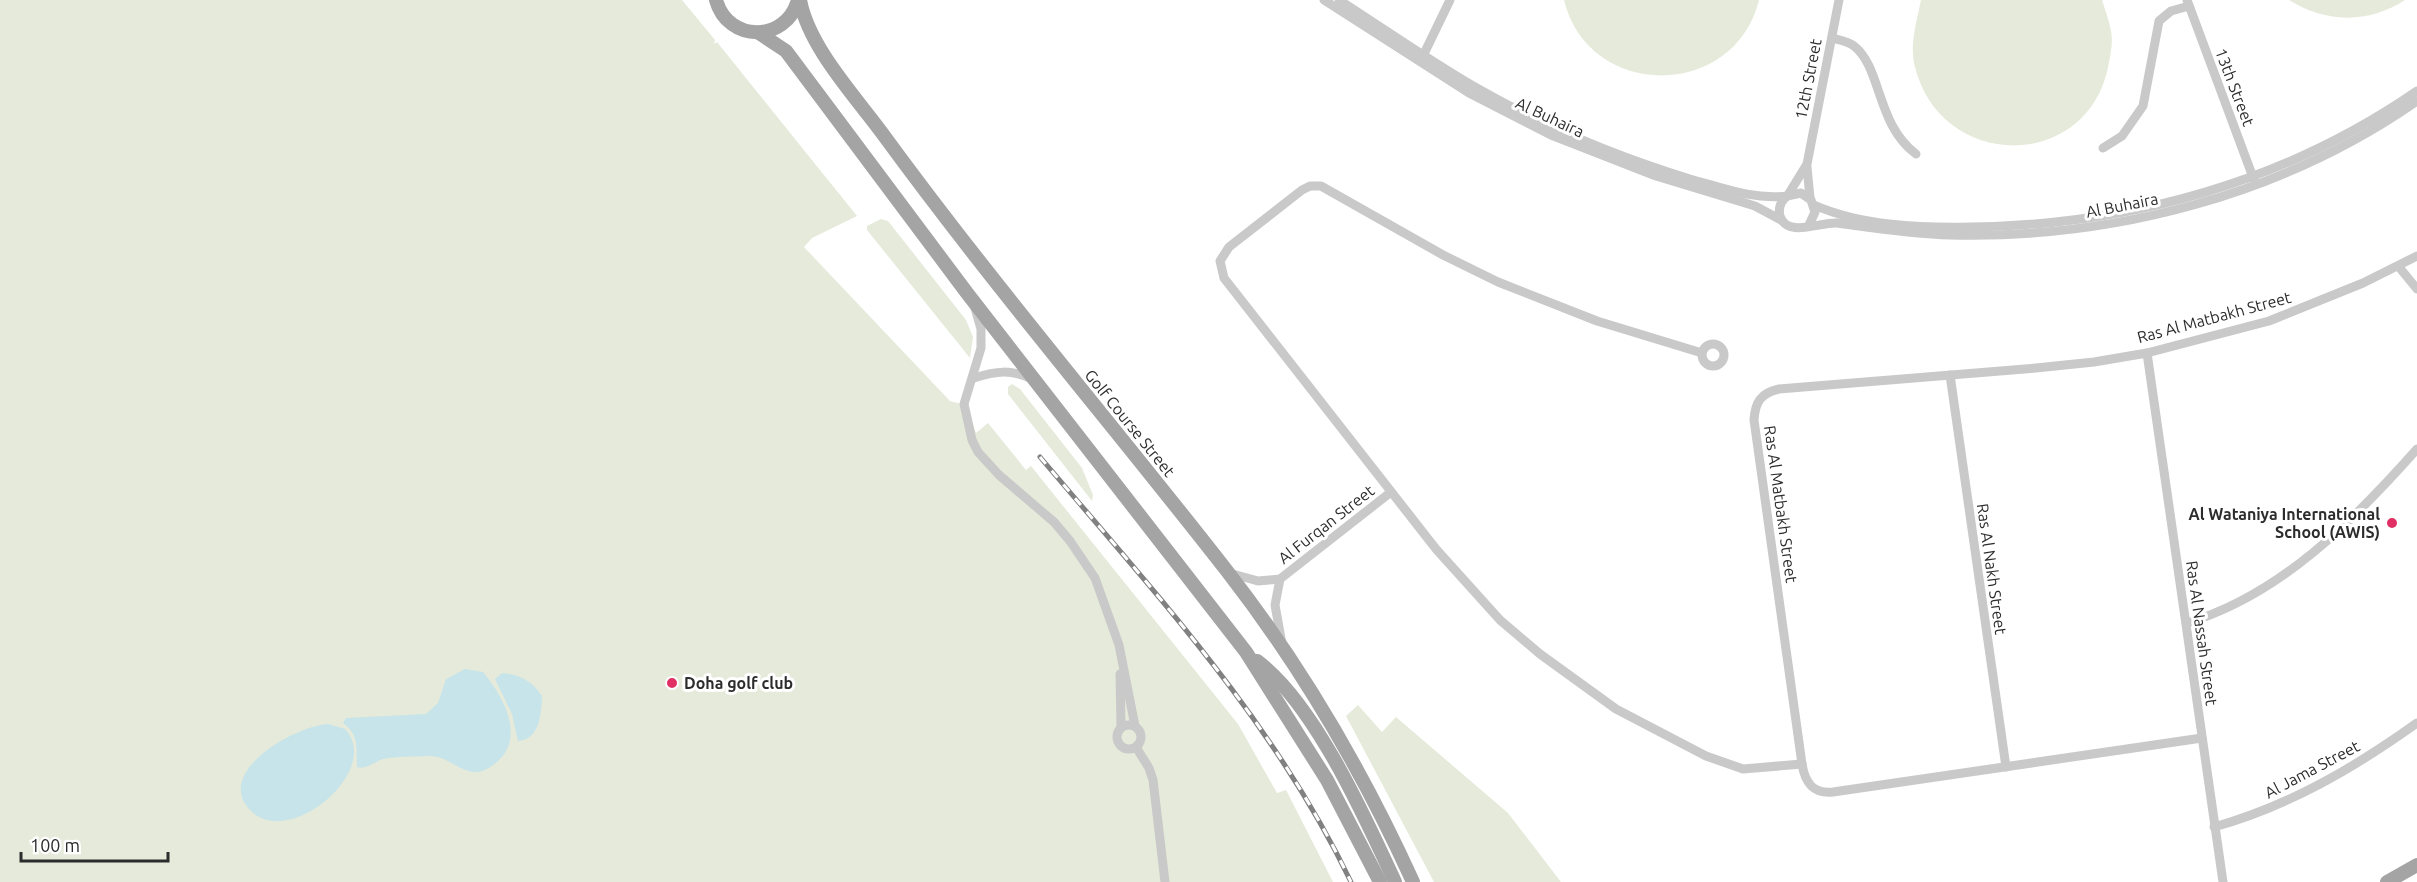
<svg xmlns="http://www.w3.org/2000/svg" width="2417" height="882" font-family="Ubuntu,sans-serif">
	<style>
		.green { fill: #e6eada }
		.water { fill: #c6e4ea }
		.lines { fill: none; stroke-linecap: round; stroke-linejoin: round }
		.minor { stroke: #c9c9c9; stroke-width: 9 }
		.primary { stroke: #a4a4a4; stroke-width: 14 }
		.rail-casing { stroke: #818181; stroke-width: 5 }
		.rail { stroke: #fff; stroke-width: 3; stroke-dasharray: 9; stroke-linecap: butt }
		.poi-dot { fill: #e13164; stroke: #fff; stroke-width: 2 }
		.labels { text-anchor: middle; stroke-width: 6; stroke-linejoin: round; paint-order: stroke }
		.street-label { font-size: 16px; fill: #2c2c2c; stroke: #fff }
		.poi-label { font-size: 16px; font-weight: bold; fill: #2c2c2c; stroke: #fff; text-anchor: end }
	</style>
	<rect width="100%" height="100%" fill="#fff"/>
	<g class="green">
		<polygon points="0,0 682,0 715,40 714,44 717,42 857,216 812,238 804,247 950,401 969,406 968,411 976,433 988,423 1026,470 1031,466 1238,724 1277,793 1286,790 1333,882 0,882"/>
		<path d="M1564,0H1759C1734,101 1588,100 1564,0Z"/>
		<path d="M1921,0H2102C2105,10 2109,20 2111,31C2113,41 2111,53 2109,62C2091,173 1938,173 1914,63C1910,43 1917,20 1921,0Z"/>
		<path d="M2289,0H2405C2368,24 2326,23 2289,0Z"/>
		<polygon points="881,219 888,221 966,320 973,337 970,358 867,230 867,226"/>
		<polygon points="1012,384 1020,389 1082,468 1093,495 1092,501 1008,394 1008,387"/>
		<polygon points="1358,705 1382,732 1396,717 1508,813 1561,882 1434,882 1346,716"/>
	</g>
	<g class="water">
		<path d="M465,669L483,672C503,696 526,737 497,762C492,766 484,772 477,772C460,773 447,755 429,756C414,757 397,756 383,759C374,762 366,770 357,767C356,748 360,736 343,723L346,718L426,714L438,703L446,679Z"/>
		<path d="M502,673C520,675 531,680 542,696C541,712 541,739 518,741L512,714L495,679Z"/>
		<path d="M328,724L345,729C384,770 287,852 249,809C215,771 295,726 328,724Z"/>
	</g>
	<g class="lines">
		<g class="minor">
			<polyline points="1324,0 1469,93 1551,135 1656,176 1755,206 1781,220"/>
			<path d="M1339,0C1384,29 1427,59 1473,86C1541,125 1615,156 1690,179C1723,188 1753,200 1787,196"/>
			<polyline points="2187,0 2254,180"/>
			<path d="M1832,38C1839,40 1848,41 1854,46C1882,68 1876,124 1916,154"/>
			<polyline points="1421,60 1450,0"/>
			<polyline points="2103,148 2122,136 2143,106 2159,21 2171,11 2189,6"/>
			<polyline points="1807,167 1810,198"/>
			<polyline points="1788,195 1807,164 1839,0"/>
			<path d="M1814,205C1862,226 1920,228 1971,227C2131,225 2285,182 2417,91"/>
			<path d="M1809,225L1815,212L1811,200L1801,193L1787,196C1781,201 1778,208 1780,216C1787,238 1820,222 1837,223C1874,228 1912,234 1950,235C2114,239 2282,195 2417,101"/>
			<polyline points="2399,267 2417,289"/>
			<polyline points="975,308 981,329 981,348 964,404 972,440 978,452 999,475 1054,522 1070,541 1095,578 1119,645 1135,726"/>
			<circle cx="1713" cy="355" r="11"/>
			<polyline points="1702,353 1597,321 1498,282 1443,255 1321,186 1310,186 1302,190 1229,247 1220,261 1224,278 1436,549 1500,620 1540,654 1616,709 1706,756 1743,769 1802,764"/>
			<polyline points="2147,353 2223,882"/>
			<polyline points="1950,375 2006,767"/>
			<path d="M974,378C996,371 1011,369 1032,379"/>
			<polyline points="1229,573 1258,581 1280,579 1391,492"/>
			<polyline points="1280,579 1275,605 1282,644"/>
			<path d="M2187,623C2281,595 2354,520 2417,449"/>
			<polyline points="1120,674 1121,727"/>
			<circle cx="1129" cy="737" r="12"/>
			<path d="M2202,738L1833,792C1813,794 1805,783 1802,764L1754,420C1755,402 1761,393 1779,389L2036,368L2094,362L2147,353L2269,321L2363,283L2417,256"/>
			<polyline points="1136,747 1149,768 1153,780 1165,882"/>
			<path d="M2214,827C2289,806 2354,768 2417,723"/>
		</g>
		<g class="primary">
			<path d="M716,0C728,43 786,43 798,0"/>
			<path d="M800,0C809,48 856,97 885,137C994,286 1114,426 1227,571C1301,666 1363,772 1413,882"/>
			<polyline points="759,33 786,51 967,293 1246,652 1327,780 1380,882"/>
			<path d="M1257,661C1314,703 1365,817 1395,882"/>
			<polyline points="2387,882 2417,865"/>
		</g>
		<g class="rail-casing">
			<path id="rail" d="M1040,457C1154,592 1274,721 1351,882"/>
		</g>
		<use href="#rail" class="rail"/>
	</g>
	<g class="poi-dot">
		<circle cx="2392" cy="523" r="6"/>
		<circle cx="672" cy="683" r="6"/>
	</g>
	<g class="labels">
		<g class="street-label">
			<text transform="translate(1808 79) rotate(-79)" y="6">12th Street</text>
			<text transform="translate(2235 87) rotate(69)" y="6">13th Street</text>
			<text transform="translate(1550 117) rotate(25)" y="6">Al Buhaira</text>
			<text transform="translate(2122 205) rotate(-11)" y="6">Al Buhaira</text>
			<text transform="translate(2214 317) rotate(-15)" y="6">Ras Al Matbakh Street</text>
			<text transform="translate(1130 423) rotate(51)" y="6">Golf Course Street</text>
			<text transform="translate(1781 504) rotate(82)" y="6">Ras Al Matbakh Street</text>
			<text transform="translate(1326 524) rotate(-38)" y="6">Al Furqan Street</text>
			<text transform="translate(1992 569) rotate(82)" y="6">Ras Al Nakh Street</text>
			<text transform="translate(2202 633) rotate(82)" y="6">Ras Al Nassah Street</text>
			<text transform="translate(2312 769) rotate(-28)" y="6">Al Jama Street</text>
		</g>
		<g class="poi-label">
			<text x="2380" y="520">Al Wataniya International<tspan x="2380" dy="18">School (AWIS)</tspan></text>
			<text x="684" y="689" text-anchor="start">Doha golf club</text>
		</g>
	</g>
	<path d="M21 852v9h147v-9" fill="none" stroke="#2c2c2c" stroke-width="3"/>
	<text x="30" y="852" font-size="18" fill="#2c2c2c" stroke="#ffffff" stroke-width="4.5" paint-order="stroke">100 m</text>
</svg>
